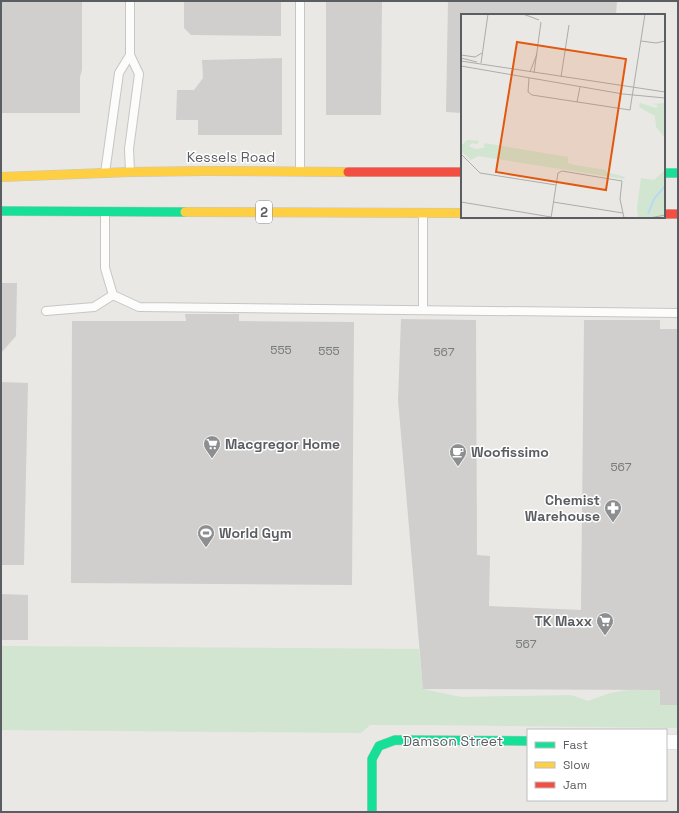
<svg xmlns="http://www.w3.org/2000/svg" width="679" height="813" font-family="'Space Grotesk',sans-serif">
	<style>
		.green { fill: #d1e5d0 }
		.building { fill: #d0cfcd }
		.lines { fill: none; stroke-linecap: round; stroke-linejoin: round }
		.lane-casing { stroke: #c6c6c6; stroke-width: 10 }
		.street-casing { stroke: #c6c6c6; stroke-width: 16 }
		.fast-casing { stroke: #c6c6c6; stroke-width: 10 }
		.slow-casing { stroke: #c6c6c6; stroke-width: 10 }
		.jam-casing { stroke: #c6c6c6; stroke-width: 10 }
		.lane { stroke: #fcfcfb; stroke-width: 8 }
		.street { stroke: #fcfcfb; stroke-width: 15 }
		.fast { stroke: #16e098; stroke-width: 9 }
		.slow { stroke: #ffcf43; stroke-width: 9 }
		.jam { stroke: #f24e42; stroke-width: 9 }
		.labels { text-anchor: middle; stroke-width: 3; stroke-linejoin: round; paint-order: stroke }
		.number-label { font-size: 12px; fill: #797b7d }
		.shield { fill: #fff; stroke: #8c8e90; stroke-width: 1 }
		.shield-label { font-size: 13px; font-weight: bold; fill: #5a5d61 }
		.street-label { font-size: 14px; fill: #5a5d61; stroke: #fff }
		.poi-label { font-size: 14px; font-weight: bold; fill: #5a5d61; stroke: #fff; text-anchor: start }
		.inset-river { fill: none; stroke: #b8d9f3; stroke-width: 2 }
		.inset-road { fill: none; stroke: #acacac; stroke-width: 1 }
		.view { fill: #e15910; fill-opacity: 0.15; stroke: #e15910; stroke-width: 2 }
		.inset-edge { fill: none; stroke: #5a5d61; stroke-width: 2 }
	</style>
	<rect width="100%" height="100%" fill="#e9e8e4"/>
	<polygon class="green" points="1,646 419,649 423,689 461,697 571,695 588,701 610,693 628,690 660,690 660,705 678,705 678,728 426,725 370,725 361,733 1,730"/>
	<g class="building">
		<polygon points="1,1 82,1 82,70 80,77 80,113 1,113"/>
		<polygon points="184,1 281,1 281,36 191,35 184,28"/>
		<polygon points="326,1 382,1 381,115 326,115"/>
		<polygon points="448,1 617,1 616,15 462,15 462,113 446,112"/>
		<polygon points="282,58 282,135 198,135 198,120 176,120 177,90 194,90 203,78 202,60"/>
		<polygon points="1,283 17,283 16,336 1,353"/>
		<polygon points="185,314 239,314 239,321 354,322 352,585 71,583 72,321 186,321"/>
		<polygon points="401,319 476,320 477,555 490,556 489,606 581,610 584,320 660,320 660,329 678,329 678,705 660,705 660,690 423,689 398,400"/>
		<polygon points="1,382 28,383 24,565 1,565"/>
		<polygon points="1,594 28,595 28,640 1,640"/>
	</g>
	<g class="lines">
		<g class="lane-casing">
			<g id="lane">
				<polyline points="300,1 300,171"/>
				<polyline points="130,172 129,149 139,74 130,55 130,1"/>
				<polyline points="105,173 119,73 130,55"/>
				<polyline points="105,213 105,268 113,295 139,307 678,313"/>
				<polyline points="423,213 423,310"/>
				<polyline points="46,311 94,307 113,295"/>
			</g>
		</g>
		<g class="street-casing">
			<polyline id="street" points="666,742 678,742"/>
		</g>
		<g class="fast-casing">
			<g id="fast">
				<polyline points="664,173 678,173"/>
				<polyline points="1,211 185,212"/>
				<polyline points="372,812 372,759 379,746 395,740 528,741"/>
			</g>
		</g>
		<g class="slow-casing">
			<g id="slow">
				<polyline points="1,177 130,172 206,171 348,172"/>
				<polyline points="185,212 462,213"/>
			</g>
		</g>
		<g class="jam-casing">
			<g id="jam">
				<polyline points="348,172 462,172"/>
				<polyline points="664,214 678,214"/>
			</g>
		</g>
		<use href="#lane" class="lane"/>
		<use href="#street" class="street"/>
		<use href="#fast" class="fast"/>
		<use href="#slow" class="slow"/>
		<use href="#jam" class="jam"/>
	</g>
	<defs>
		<g id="supermarket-pin" transform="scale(0.9)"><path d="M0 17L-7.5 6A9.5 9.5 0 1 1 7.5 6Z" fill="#8c8e8f" stroke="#fff"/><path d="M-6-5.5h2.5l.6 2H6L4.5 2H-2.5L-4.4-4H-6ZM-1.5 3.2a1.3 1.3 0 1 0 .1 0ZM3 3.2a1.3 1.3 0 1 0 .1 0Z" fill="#fff"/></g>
		<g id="cafe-pin" transform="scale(0.9)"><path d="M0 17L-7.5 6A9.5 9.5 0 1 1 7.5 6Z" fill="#8c8e8f" stroke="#fff"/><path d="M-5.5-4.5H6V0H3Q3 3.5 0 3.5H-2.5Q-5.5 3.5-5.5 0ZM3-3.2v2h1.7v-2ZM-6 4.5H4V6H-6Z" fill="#fff"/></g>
		<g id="pharmacy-pin" transform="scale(0.9)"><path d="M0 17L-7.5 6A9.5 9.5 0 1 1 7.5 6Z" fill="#8c8e8f" stroke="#fff"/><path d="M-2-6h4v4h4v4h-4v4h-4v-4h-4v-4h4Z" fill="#fff"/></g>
		<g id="stadium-pin" transform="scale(0.9)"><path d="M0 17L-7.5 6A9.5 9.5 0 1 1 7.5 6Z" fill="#8c8e8f" stroke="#fff"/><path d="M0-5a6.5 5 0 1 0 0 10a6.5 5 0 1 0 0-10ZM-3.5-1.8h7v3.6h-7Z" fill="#fff"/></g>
	</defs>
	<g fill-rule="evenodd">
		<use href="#supermarket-pin" x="212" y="444"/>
		<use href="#cafe-pin" x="458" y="452"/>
		<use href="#pharmacy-pin" x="613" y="508"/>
		<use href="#stadium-pin" x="206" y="533"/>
		<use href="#supermarket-pin" x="605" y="621"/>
	</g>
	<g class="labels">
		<g class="number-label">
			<text x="281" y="354">555</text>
			<text x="329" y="355">555</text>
			<text x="444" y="356">567</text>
			<text x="621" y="471">567</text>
			<text x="526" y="648">567</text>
		</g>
		<rect class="shield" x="256" y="201" width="16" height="22" rx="3"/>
		<g class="shield-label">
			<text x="264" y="217">2</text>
		</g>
		<g class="street-label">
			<text x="231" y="162">Kessels Road</text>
			<text x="453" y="746">Damson Street</text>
		</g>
		<g class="poi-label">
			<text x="225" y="449">Macgregor Home</text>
			<text x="471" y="457">Woofissimo</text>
			<text x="600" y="505" text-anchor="end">Chemist<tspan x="600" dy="16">Warehouse</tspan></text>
			<text x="219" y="538">World Gym</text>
			<text x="592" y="626" text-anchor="end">TK Maxx</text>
		</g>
	</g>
	<g transform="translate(461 14)">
		<rect width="204" height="204" fill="#e9e8e4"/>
		<path d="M179,89L195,94L197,91L191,90L204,89V124L195,113L194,102L178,93ZM6,126L18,127L16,130L11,129L8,132L14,135L23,134V129L107,143V149L113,151L145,156V158L164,163L163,165L17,142L10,146L0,137V132ZM204,156V204L177,203L176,193L180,164L193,166Z" fill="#d1e5d0"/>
		<path class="inset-river" d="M187,200L193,185L204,172"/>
		<path class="inset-road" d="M62,0L78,6M180,27L195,29L204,27M0,41L14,43L21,39M0,44L16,48M0,47L204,78M20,49L27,0M0,52L162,80L204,84M69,58L76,40M73,59L80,8M100,63L108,11M68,64L67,78L71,81L169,96L184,0M116,88L119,73M0,140L19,159L95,171M0,188L90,203M92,188L162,199M90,204L97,159L101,157L161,167L159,185L163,204M189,204L204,201"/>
		<path class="view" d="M56,28L165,45L145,176L35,158Z"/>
		<rect width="204" height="204" class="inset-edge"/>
	</g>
	<rect width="679" height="813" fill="none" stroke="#5a5d61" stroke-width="4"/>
	<rect x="527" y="729" width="140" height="72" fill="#ffffff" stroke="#bdbec0"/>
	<rect x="535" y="742" width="20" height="6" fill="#16e098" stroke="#bdbec0"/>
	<text x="563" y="749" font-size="12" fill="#5a5d61">Fast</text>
	<rect x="535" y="762" width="20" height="6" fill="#ffcf43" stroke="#bdbec0"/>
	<text x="563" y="769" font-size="12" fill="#5a5d61">Slow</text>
	<rect x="535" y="782" width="20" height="6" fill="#f24e42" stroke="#bdbec0"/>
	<text x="563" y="789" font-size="12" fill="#5a5d61">Jam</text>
</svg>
